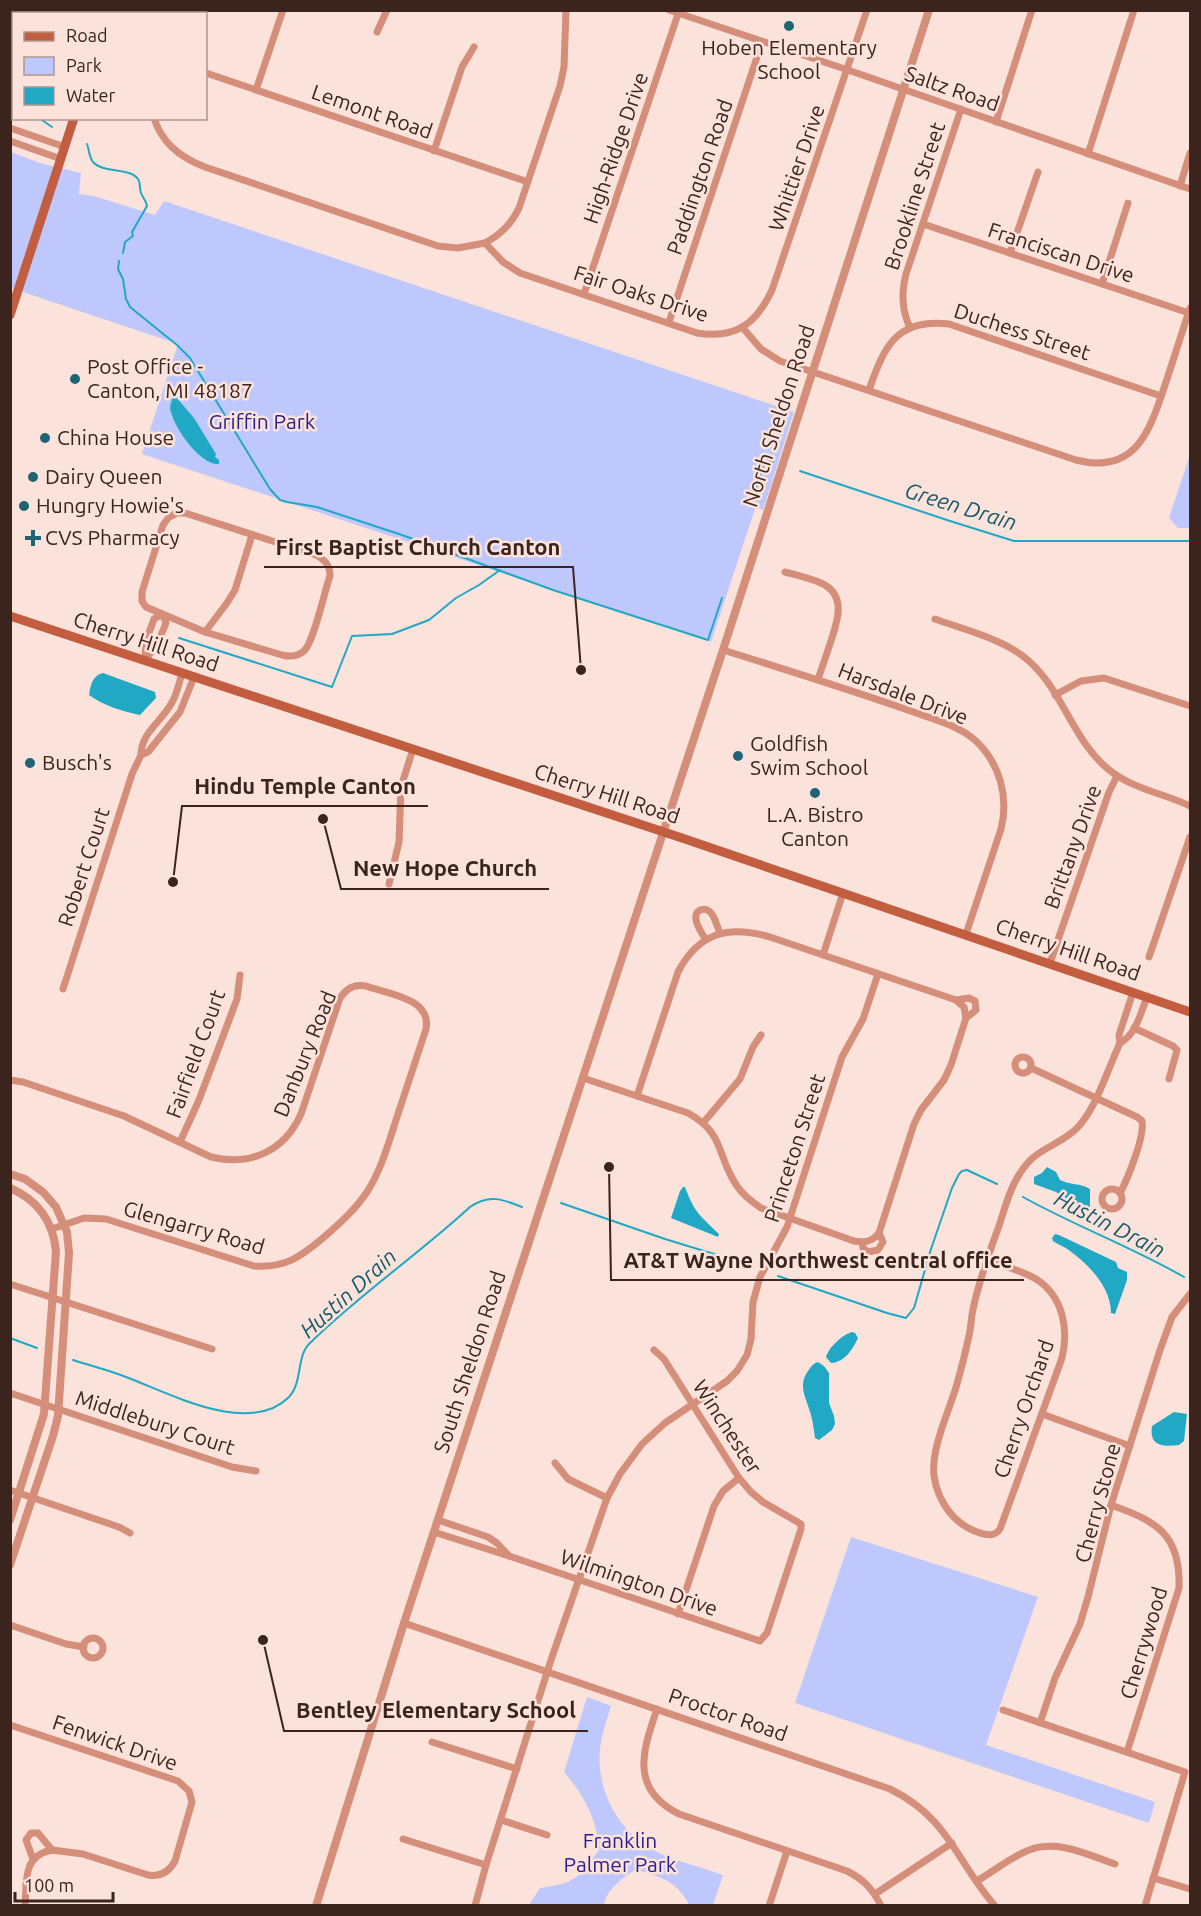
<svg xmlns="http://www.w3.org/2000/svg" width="1201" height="1916" font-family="Ubuntu,sans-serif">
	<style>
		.green { fill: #bfc8fc }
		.water { fill: #20a8c5 }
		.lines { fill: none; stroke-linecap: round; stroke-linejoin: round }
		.stream { stroke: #20a8c5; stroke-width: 2 }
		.minor { stroke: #d48e79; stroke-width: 7 }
		.tertiary { stroke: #d48e79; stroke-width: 8 }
		.secondary { stroke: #c35d40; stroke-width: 9 }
		.poi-dot { fill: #1e6474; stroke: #fbe2db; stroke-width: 2 }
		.labels { text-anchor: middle; stroke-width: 5; stroke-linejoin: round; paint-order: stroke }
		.poi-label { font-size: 21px; fill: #3a241d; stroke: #fbe2db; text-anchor: start }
		.street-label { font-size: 21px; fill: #3a241d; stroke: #fbe2db }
		.park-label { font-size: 21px; fill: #2a1e8f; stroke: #fbe2db }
		.water-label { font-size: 22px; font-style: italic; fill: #155969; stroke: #fbe2db }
		.leader { fill: none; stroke: #3a241d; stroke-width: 2 }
		.callout-dot { fill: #3a241d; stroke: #fbe2db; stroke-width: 2 }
		.callout-label { font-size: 22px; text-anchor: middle; font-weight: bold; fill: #3a241d; stroke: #fbe2db; stroke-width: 5; stroke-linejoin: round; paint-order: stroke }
	</style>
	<rect width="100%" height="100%" fill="#fbe2db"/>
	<g class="green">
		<polygon points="11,152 40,163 81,173 79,194 94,196 155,215 164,201 794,412 763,510 756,507 754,512 711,642 142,454 178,344 11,288"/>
		<polygon points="1190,455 1190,528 1178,528 1169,518"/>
		<polygon points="851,1537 1038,1597 986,1745 1155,1802 1149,1823 795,1703"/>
		<path d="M587,1697L611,1706C607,1720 601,1735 600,1750C596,1792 620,1834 657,1852C677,1862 702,1867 723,1875L713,1905H689C679,1882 658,1875 635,1870C622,1878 606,1890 604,1905H529L540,1888C576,1883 577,1879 599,1850C597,1819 584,1795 564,1772Z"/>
	</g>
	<g class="water">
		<path d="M176,397L194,418L216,454L215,457L219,460V464C201,466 175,429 171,412C169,408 171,402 173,398Z"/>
		<path d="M103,673L155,692L156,698L140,715C122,711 104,706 89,695C91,684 92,676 103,673Z"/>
		<path d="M1047,1167L1056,1172L1060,1180C1070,1185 1080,1183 1090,1189V1212L1083,1210L1056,1192L1034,1184V1177L1042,1173Z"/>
		<path d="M683,1187H685C695,1214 700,1215 719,1234L718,1237L671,1218L680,1191Z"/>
		<path d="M1055,1234L1059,1235L1116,1262L1118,1268L1127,1272V1280L1115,1314L1111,1313C1111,1287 1089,1265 1070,1251C1065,1247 1059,1245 1053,1241L1052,1238Z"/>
		<path d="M852,1332L855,1333L858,1338C852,1350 845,1362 831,1363L826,1357C829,1347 842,1335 852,1332Z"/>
		<path d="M818,1362L824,1366L829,1373V1403L834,1416L835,1424L832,1430L819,1440L815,1438C814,1430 813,1423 811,1415C807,1399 797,1386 808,1371C812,1366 812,1364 818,1362Z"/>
		<path d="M1174,1412L1187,1414L1184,1441L1179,1445C1162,1447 1149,1446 1152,1426Z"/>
	</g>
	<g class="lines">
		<g class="stream">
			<polyline points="10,103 14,106"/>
			<polyline points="39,118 52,127"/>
			<path d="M87,144C89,149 89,157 93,162C104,174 130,167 138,179C141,183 139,188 141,193C143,198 146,201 147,206L132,232L133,236L125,242L123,253"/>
			<polyline points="119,261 118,269 123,279 126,299 130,307 177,345 190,358 270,489 280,500 287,502 317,507 402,535 553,590 708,640 722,598"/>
			<polyline points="800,471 950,521 1014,541 1190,541"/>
			<polyline points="751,503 764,464 767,461 773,462"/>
			<polyline points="179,638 332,687 352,636 392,634 429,620 456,598 479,585 500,570"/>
			<path d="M1023,1197C1075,1226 1132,1247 1184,1277"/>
			<polyline points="561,1203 665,1239 750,1265"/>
			<polyline points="778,1276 887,1313 906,1318 914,1308 931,1249 952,1188 959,1174 962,1171 967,1170 997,1184"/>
			<polyline points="10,1338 37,1348"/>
			<path d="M73,1360C91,1366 109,1370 126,1377C169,1393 249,1437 289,1397C303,1382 296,1356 310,1343C360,1294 419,1254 470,1207C489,1194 502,1199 522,1207"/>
		</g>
		<g class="minor">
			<polyline points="669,10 848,70 1190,189"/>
			<polyline points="177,14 178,10"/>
			<polyline points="377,32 387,10"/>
			<polyline points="206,73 528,182"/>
			<polyline points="256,90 283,10"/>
			<path d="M154,118C162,144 181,158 205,167L438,246L458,248L485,243L503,262L520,273L697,333C736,339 756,324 772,290L867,10"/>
			<polyline points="996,122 1032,10"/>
			<polyline points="10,128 65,147"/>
			<polyline points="10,141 61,159"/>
			<polyline points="434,151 462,67 474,47"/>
			<polyline points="1088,154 1134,10"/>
			<polyline points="1180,186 1190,153"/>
			<polyline points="923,224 1189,313"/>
			<path d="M485,243C500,235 512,223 519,208L560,86L564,67L566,10"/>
			<polyline points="1010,253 1038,172"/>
			<polyline points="1102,284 1128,203"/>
			<polyline points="584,294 678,14"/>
			<polyline points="669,322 762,42"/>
			<path d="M742,327L761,349L780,361L1076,460C1139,476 1151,426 1167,379C1175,355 1182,332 1190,308"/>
			<path d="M910,328C902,310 901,294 906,274L961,109"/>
			<path d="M869,390C884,347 896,318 949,324L1161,396"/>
			<path d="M177,513H185L316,555C325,560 330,565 330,576C324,593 315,637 305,650C299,656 290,657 282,655L205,632L146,607L142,601V592L163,525L169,517Z"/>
			<path d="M785,572C796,575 809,578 821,583C848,595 837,623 830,644C826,656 822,668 818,679"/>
			<polygon points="163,615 166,623 157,645 145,660 146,641 154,619 157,617"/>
			<path d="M935,619C965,630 1007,640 1030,662C1063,692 1073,740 1108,769C1132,789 1163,793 1190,806"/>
			<polyline points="205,632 227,603 235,590 252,535"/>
			<path d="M723,650C784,669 845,688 905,709C929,718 957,724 976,741C1000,764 1009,797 1001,829L966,934"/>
			<path d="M182,673C179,683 177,695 171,704C161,722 141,733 141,755L148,752L180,712L194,677"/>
			<polyline points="1055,695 1081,681 1104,678 1190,706"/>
			<polyline points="389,884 399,842 401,787 413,749"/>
			<path d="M706,940C702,933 689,916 700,910C703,909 707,909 709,911C715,915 717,927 720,933"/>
			<polyline points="823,955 843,893"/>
			<polyline points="1149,957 1190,837"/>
			<polyline points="1050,963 1109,792 1117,776"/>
			<polyline points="63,989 132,774 141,755"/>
			<polyline points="956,1000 969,998 975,1001 976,1010 966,1018"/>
			<polyline points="1134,1028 1173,1046 1177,1050 1169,1079"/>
			<path d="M1120,1043C1136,1035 1141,1012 1147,997"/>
			<circle cx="1023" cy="1065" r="8"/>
			<path d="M1031,1068L1137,1117L1142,1121C1145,1136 1128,1178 1120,1193"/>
			<path d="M583,1078L688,1113C726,1134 716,1156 737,1186C743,1195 752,1202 761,1208L854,1241C864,1243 872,1242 879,1233L914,1124L921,1110L944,1080L951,1065L966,1018L964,1007L956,1000L770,937C729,925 699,932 678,972L637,1096"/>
			<path d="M10,1080L23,1082L124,1116L211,1157C250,1166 284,1152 301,1114L340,998C347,988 354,984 366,986C388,994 432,998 426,1029C416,1059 406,1090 396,1120C388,1145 381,1170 367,1192C355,1210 339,1224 323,1238C300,1257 286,1268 254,1266L106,1219L84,1218L52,1229"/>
			<polyline points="703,1123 740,1079 753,1047 761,1035"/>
			<polyline points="180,1142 199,1100 237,999 240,975"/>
			<circle cx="1112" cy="1199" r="10"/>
			<polyline points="862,1242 863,1248 868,1252 878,1250 883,1242 879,1233"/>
			<path d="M987,1260C1003,1266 1021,1270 1036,1279C1063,1296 1069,1329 1062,1358L1000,1529C994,1537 988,1535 980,1533C954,1525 938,1502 934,1476C931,1447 949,1412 957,1384C961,1369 965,1355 968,1340C971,1330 971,1319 973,1309C979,1281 989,1253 999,1226C1004,1211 1008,1194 1016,1180C1033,1148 1051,1150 1074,1131C1095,1113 1108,1068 1120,1043L1119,1035L1133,992"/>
			<polyline points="10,1284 212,1349"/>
			<polyline points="10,1393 232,1467 256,1471"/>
			<polyline points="1042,1414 1130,1446"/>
			<polyline points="555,1463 568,1479 607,1498"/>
			<polyline points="10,1490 119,1527 130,1533"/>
			<path d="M1111,1505C1156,1521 1181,1534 1179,1588L1127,1752"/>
			<polyline points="434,1532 509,1556 497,1543 488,1537 438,1520"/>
			<polyline points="509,1556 760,1641 767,1633 801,1529 801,1524 763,1502 751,1492 739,1478 664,1359 654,1350"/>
			<polyline points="678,1614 714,1506 723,1491 739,1478"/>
			<path d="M404,1623L890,1789C949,1818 956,1861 995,1906"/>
			<polyline points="10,1625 66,1644 84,1647"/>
			<circle cx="93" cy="1648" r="10"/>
			<path d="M657,1709C643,1750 629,1789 679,1814L847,1871C863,1879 873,1889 881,1906"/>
			<polyline points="1003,1710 1185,1772 1145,1906"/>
			<polyline points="1040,1723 1055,1678 1080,1624 1088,1597 1111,1505 1160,1350 1172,1317 1190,1294"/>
			<path d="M10,1725L178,1781L189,1791L192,1802L175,1861C169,1872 160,1877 148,1875L83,1854L52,1850C22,1856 27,1881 25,1906"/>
			<polyline points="432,1742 517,1769"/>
			<polyline points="501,1820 547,1835"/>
			<polyline points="403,1839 486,1865"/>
			<polyline points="33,1859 26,1840 31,1833 38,1833 52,1850"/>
			<polyline points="1153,1878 1190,1889"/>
			<path d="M977,1881C994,1871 1011,1857 1029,1850C1058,1839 1088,1855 1115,1864"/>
			<polyline points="875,1894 952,1843"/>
			<polyline points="475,1906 486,1865 551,1660 607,1498 620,1474 642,1444 665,1423 727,1381 737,1371 747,1355 751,1339 753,1302 760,1277 787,1227 842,1057 863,1019 878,974"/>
			<polyline points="769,1906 787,1851"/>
		</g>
		<g class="tertiary">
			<polyline points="10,1174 25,1179 43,1192 56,1207 67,1232 69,1253 58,1416 53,1436 10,1565"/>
			<path d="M10,1188C38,1200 53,1222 56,1251L44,1414L10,1520"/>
			<polyline points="316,1906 404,1623 723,650 929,10"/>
		</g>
		<g class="secondary">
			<polyline points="108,14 108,10"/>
			<polyline points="10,315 74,118"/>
			<polyline points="10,616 682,838 1190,1012"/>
		</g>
	</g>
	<g class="poi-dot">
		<circle cx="789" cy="26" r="6"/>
		<circle cx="75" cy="379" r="6"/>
		<circle cx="45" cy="438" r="6"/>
		<circle cx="33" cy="477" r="6"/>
		<circle cx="24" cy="506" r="6"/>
		<path d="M30 529h6v6h6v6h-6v6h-6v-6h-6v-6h6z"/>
		<circle cx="738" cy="756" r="6"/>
		<circle cx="30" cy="763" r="6"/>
		<circle cx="815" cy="793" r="6"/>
	</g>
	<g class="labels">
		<g class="poi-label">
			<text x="789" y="55" text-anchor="middle">Hoben Elementary<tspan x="789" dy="24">School</tspan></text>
			<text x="87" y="374">Post Office -<tspan x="87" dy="24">Canton, MI 48187</tspan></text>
			<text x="57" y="445">China House</text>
			<text x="45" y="484">Dairy Queen</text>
			<text x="36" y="513">Hungry Howie's</text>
			<text x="45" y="545">CVS Pharmacy</text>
			<text x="750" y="751">Goldfish<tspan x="750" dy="24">Swim School</tspan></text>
			<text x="42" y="770">Busch's</text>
			<text x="815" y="822" text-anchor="middle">L.A. Bistro<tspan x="815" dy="24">Canton</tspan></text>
		</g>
		<g class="street-label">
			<text transform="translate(952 89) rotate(19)" y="7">Saltz Road</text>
			<text transform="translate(372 112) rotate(19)" y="7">Lemont Road</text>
			<text transform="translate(616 148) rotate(-71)" y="7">High-Ridge Drive</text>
			<text transform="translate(797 168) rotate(-71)" y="7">Whittier Drive</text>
			<text transform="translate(700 177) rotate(-71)" y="7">Paddington Road</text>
			<text transform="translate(915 196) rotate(-72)" y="7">Brookline Street</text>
			<text transform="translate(1061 253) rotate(18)" y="7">Franciscan Drive</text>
			<text transform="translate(641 294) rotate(18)" y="7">Fair Oaks Drive</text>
			<text transform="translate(1022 332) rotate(18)" y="7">Duchess Street</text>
			<text transform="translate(779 416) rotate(-72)" y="7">North Sheldon Road</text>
			<text transform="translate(146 642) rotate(18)" y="7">Cherry Hill Road</text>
			<text transform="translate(903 694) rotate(21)" y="7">Harsdale Drive</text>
			<text transform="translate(607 794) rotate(18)" y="7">Cherry Hill Road</text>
			<text transform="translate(1073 847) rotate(-70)" y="7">Brittany Drive</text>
			<text transform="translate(84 867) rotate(-72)" y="7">Robert Court</text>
			<text transform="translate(1068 950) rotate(19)" y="7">Cherry Hill Road</text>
			<text transform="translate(196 1054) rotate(-70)" y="7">Fairfield Court</text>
			<text transform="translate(305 1054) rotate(-68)" y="7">Danbury Road</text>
			<text transform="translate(795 1148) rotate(-72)" y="7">Princeton Street</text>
			<text transform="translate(194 1228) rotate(16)" y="7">Glengarry Road</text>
			<text transform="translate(470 1362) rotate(-72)" y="7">South Sheldon Road</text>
			<text transform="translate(1024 1409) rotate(-71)" y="7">Cherry Orchard</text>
			<text transform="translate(155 1423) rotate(18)" y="7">Middlebury Court</text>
			<text transform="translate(727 1427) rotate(57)" y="7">Winchester</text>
			<text transform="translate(1098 1503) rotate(-75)" y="7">Cherry Stone</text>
			<text transform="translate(639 1583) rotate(19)" y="7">Wilmington Drive</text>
			<text transform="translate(1144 1643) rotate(-73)" y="7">Cherrywood</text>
			<text transform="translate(728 1715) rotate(19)" y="7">Proctor Road</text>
			<text transform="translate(115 1743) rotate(19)" y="7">Fenwick Drive</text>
		</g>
		<g class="park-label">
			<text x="262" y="429">Griffin Park</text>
			<text x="620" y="1848">Franklin<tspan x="620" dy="24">Palmer Park</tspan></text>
		</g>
		<g class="water-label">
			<text transform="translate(961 506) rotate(17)" y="8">Green Drain</text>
			<text transform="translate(1110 1224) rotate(27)" y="8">Hustin Drain</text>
			<text transform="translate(348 1293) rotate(-42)" y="8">Hustin Drain</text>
		</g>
	</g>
	<path class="leader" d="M581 670L573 567H264M173 882L182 806H428M323 819L341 889H549M609 1167L611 1280H1024M263 1640L284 1731H588"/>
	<g class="callout-dot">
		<circle cx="581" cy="670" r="6"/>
		<circle cx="173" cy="882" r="6"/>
		<circle cx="323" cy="819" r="6"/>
		<circle cx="609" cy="1167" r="6"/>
		<circle cx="263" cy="1640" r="6"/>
	</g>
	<g class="callout-label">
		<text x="418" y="555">First Baptist Church Canton</text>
		<text x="305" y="794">Hindu Temple Canton</text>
		<text x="445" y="876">New Hope Church</text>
		<text x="818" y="1268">AT&amp;T Wayne Northwest central office</text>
		<text x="436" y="1718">Bentley Elementary School</text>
	</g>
	<rect width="1201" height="1916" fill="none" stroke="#3a241d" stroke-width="24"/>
	<rect x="12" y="12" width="195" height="108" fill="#fbe2db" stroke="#ae968f" stroke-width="1.5"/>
	<rect x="24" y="32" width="30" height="9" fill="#c35d40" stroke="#ae968f" stroke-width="1.5"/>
	<text x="66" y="42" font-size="18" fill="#3a241d">Road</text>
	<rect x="24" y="57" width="30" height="18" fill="#bfc8fc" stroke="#ae968f" stroke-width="1.5"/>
	<text x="66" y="72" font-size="18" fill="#3a241d">Park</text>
	<rect x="24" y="87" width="30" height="18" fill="#20a8c5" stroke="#ae968f" stroke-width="1.5"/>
	<text x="66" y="102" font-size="18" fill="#3a241d">Water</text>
	<path d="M15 1892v9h98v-9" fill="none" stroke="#3a241d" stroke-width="3"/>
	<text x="24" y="1892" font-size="18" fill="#3a241d" stroke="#fbe2db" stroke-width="4.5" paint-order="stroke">100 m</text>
</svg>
